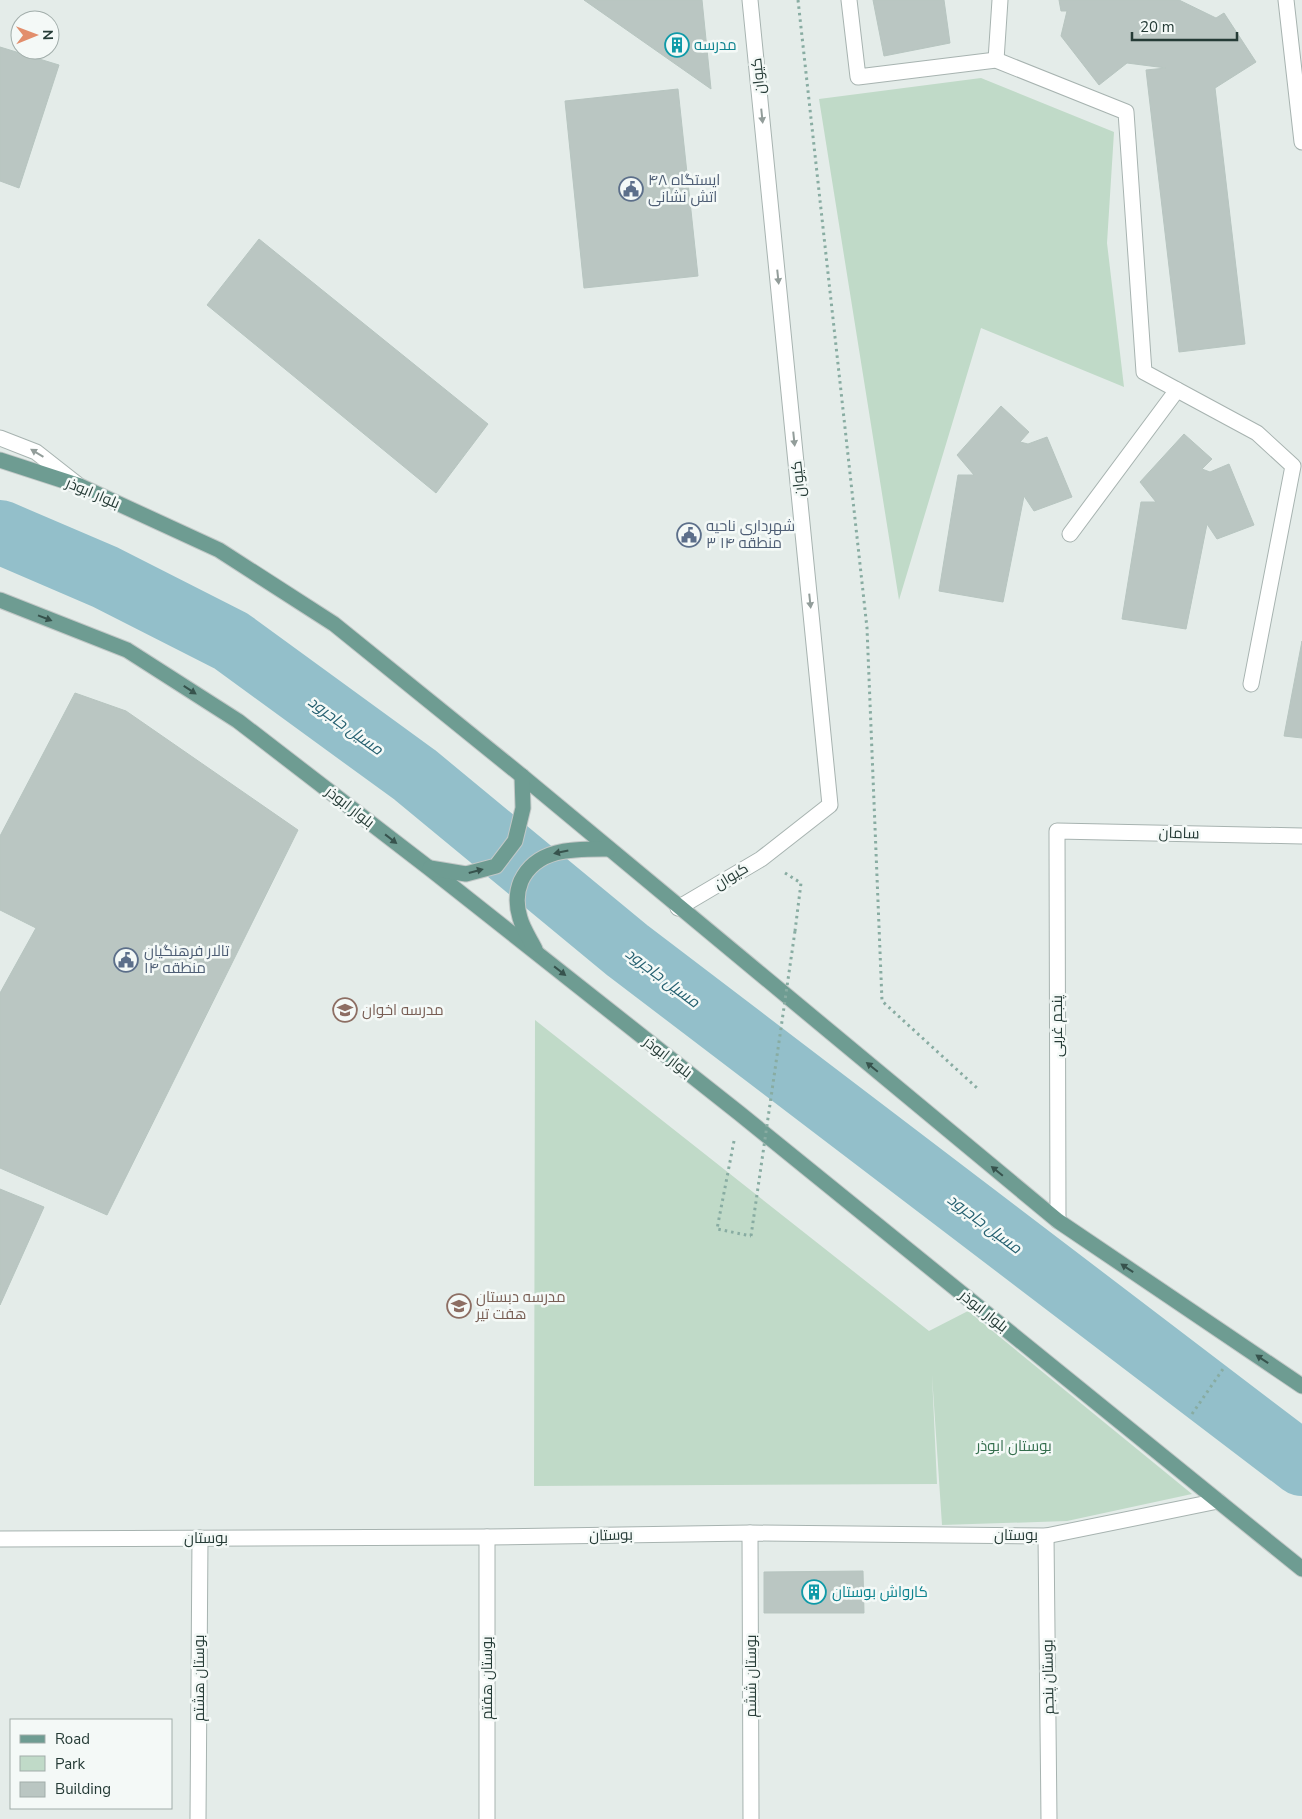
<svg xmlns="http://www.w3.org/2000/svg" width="1302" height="1819" font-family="'Nunito Sans',Cairo,sans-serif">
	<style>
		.green { fill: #c0dac8 }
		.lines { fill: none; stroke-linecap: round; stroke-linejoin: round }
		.river { stroke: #93bfca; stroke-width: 64 }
		.building { fill: #bac6c2; stroke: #b7c5c0 }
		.minor-casing { stroke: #a7b3b0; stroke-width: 17 }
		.major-casing { stroke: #c2c8c7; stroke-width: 17 }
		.path { stroke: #88aca2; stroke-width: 3; stroke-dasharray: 2.5 4; stroke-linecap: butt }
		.minor { stroke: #fff; stroke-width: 15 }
		.major { stroke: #6e9c92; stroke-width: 15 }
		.path-bridge { stroke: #88aca2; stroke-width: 3; stroke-dasharray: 2.5 4; stroke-linecap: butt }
		.oneway { fill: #929d9a }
		.oneway2 { fill: #37534d }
		.labels { text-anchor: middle; stroke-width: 5; stroke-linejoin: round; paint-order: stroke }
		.culture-label { font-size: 15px; fill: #0d838f; stroke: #f4f9f7; text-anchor: start }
		.street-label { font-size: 15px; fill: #253b36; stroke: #f4f9f7 }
		.service-label { font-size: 15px; fill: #4e5e75; stroke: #f4f9f7; text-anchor: start }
		.education-label { font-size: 15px; fill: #785e54; stroke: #f4f9f7; text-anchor: start }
		.park-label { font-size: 15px; fill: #346e4d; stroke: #f4f9f7 }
		.water-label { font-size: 16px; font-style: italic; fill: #266171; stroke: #f4f9f7 }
	</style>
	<rect width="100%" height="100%" fill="#e4ece9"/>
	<g class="green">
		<polygon points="981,78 1114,132 1107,243 1124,387 981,328 899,600 819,99"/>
		<polygon points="535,1020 929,1331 968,1311 1192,1494 1067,1521 942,1525 932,1375 937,1484 534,1486"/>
	</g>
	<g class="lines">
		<polyline class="river" points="0,532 105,577 231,641 415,775 627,950 1302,1464"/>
	</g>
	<g class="building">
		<polygon points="584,0 702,0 711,89"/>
		<polygon points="873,0 944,0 950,43 884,56"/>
		<polygon points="1059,0 1179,0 1216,18 1224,13 1256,62 1215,88 1245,344 1179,352 1146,70 1166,68 1127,63 1099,85 1061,36 1067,11 1061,11"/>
		<polygon points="0,47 59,65 19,188 0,181"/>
		<polygon points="678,89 698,276 584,288 565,101"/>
		<polygon points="259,239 488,424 436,493 207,305"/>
		<polygon points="1001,406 1029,432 1020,442 1028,444 1047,437 1072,497 1034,511 1024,496 1003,602 939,591 958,475 974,475 957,455"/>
		<polygon points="1184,434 1212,459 1202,469 1210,472 1229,464 1254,525 1217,539 1207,524 1186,629 1122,619 1141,502 1156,502 1140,482"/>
		<polygon points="1302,641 1302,738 1284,736"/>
		<polygon points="75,693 126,711 298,830 107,1215 0,1168 0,993 36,928 0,910 0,836"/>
		<polygon points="0,1189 44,1207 0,1305"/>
		<polygon points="863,1571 864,1613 764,1613 764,1572"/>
	</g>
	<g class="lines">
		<g class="minor-casing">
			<g id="minor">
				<polyline points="849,0 858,77 996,60 1126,112 1144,372 1257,433 1293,466 1251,684"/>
				<polyline points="1286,0 1302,142"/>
				<polyline points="996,60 1000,0"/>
				<polyline points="0,438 36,452 78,485"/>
				<polyline points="1070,534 1177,390"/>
				<polyline points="678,908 761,859 830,805 750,0"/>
				<polyline points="1058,1221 1057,831 1302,836"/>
				<polyline points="750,1533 751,1819"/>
				<polyline points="1046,1536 1049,1819"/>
				<polyline points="487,1537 487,1819"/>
				<polyline points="0,1539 487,1537 750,1533 1046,1536 1218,1501"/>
				<polyline points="198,1819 200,1538"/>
			</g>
		</g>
		<g class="major-casing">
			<g id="major">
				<polyline points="0,460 80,486 219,550 334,624 522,776 1058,1221 1302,1386"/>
				<polyline points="0,600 127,650 238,721 429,868 739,1113 1302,1569"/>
				<polyline points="430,868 466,874 496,866 515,841 523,808 522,776"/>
				<path d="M535,949C530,939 523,929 520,918C516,905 516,893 521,881C537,847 576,849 609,849"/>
			</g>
		</g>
		<g class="path">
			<polyline points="798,0 867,628 882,1001 977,1088"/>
			<polyline points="785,873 801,883 795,931"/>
			<polyline points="734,1141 717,1229 751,1236"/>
			<polyline points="1192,1414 1223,1369"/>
		</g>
		<use href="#minor" class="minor"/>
		<use href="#major" class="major"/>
		<polyline class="path-bridge" points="751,1236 795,931"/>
	</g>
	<defs><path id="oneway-solid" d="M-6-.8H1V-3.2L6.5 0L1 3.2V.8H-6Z" transform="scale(1.25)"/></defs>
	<g class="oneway">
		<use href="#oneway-solid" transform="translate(762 116) rotate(84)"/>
		<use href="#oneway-solid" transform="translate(778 277) rotate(84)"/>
		<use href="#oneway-solid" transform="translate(794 439) rotate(84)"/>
		<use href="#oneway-solid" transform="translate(37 453) rotate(-149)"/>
		<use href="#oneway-solid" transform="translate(810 601) rotate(84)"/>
	</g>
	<g class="oneway2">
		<use href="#oneway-solid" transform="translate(45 618) rotate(21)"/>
		<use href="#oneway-solid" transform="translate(190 690) rotate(33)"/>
		<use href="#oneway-solid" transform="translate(391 839) rotate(38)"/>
		<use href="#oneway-solid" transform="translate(561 852) rotate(168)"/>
		<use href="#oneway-solid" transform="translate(476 871) rotate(-15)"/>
		<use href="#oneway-solid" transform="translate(560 971) rotate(38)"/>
		<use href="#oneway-solid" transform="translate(872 1067) rotate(-141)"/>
		<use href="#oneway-solid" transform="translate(997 1171) rotate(-141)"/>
		<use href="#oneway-solid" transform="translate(1127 1268) rotate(-146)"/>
		<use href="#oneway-solid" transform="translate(1262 1359) rotate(-146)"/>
	</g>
	<defs>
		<g id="building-ring" transform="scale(1.25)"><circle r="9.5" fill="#f4f9f7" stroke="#0f9aa8" stroke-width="1.5"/><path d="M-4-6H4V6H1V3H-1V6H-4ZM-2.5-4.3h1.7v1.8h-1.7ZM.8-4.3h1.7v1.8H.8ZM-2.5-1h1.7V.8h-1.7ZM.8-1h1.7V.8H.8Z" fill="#0f9aa8"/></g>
		<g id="civic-ring" transform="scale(1.25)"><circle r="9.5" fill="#f4f9f7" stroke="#5c6f8a" stroke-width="1.5"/><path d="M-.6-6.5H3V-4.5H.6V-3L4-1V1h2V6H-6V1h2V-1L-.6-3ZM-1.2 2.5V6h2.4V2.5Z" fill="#5c6f8a"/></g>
		<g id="school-ring" transform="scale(1.25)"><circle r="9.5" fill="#f4f9f7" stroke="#8d6e63" stroke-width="1.5"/><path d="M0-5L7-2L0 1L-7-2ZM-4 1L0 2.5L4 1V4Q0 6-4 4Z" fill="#8d6e63"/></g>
	</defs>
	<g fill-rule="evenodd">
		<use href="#building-ring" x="677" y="45"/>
		<use href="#civic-ring" x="631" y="189"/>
		<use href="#civic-ring" x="689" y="535"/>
		<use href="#civic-ring" x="126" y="960"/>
		<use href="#school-ring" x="345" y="1010"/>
		<use href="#school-ring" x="459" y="1306"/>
		<use href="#building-ring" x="814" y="1592"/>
	</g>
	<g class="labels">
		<g class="culture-label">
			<text x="694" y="50">مدرسه</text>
			<text x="832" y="1597">کارواش بوستان</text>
		</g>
		<g class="street-label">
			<text transform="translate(758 76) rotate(-96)" y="5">کیوان</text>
			<text transform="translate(798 479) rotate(-96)" y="5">کیوان</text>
			<text transform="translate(93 493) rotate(23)" y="5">بلوار ابوذر</text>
			<text transform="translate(350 807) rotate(38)" y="5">بلوار ابوذر</text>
			<text transform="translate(1179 833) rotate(1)" y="5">سامان</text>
			<text transform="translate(731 876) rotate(-31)" y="5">کیوان</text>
			<text transform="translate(1057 1026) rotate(-90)" y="5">پنجم غربی</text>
			<text transform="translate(668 1057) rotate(38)" y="5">بلوار ابوذر</text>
			<text transform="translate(984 1311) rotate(39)" y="5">بلوار ابوذر</text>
			<text transform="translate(611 1535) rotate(-1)" y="5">بوستان</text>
			<text x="1016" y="1540">بوستان</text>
			<text x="206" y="1543">بوستان</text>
			<text transform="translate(751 1676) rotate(-90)" y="5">بوستان ششم</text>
			<text transform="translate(1048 1677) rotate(-91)" y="5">بوستان پنجم</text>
			<text transform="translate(199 1678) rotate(-90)" y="5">بوستان هشتم</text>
			<text transform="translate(487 1678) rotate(-90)" y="5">بوستان هفتم</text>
		</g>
		<g class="service-label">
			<text x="648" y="185">ایستگاه ۴۸<tspan x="648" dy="17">اتش نشانی</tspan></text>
			<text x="706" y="531">شهرداری ناحیه<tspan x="706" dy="17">۳ منطقه ۱۴</tspan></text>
			<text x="144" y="956">تالار فرهنگیان<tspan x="144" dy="17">منطقه ۱۴</tspan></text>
		</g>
		<g class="education-label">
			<text x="362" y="1015">مدرسه اخوان</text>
			<text x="476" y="1302">مدرسه دبستان<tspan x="476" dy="17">هفت تیر</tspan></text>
		</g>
		<g class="park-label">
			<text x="1014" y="1451">بوستان ابوذر</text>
		</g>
		<g class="water-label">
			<text transform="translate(346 725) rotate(36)" y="6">مسیل جاجرود</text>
			<text transform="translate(663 977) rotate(37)" y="6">مسیل جاجرود</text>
			<text transform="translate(985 1223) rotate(37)" y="6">مسیل جاجرود</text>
		</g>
	</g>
	<rect x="10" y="1719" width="162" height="90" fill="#f4f9f7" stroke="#a1adaa"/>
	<rect x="20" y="1735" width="25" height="8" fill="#6e9c92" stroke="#a1adaa"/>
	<text x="55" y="1744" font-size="15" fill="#253b36">Road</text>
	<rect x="20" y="1756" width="25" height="15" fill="#c0dac8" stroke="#a1adaa"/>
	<text x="55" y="1769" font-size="15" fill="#253b36">Park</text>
	<rect x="20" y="1782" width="25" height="15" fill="#bac6c2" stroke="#a1adaa"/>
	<text x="55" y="1794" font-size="15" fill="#253b36">Building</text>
	<g transform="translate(35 35) rotate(89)"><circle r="24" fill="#f4f9f7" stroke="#a1adaa"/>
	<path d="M0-4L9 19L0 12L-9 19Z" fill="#e28e6c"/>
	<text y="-8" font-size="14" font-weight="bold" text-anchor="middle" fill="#253b36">N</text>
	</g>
	<path d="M1132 32v8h105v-8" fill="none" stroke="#253b36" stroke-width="2.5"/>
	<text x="1140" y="32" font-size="15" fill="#253b36" stroke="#f4f9f7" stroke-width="4" paint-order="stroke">20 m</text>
</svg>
